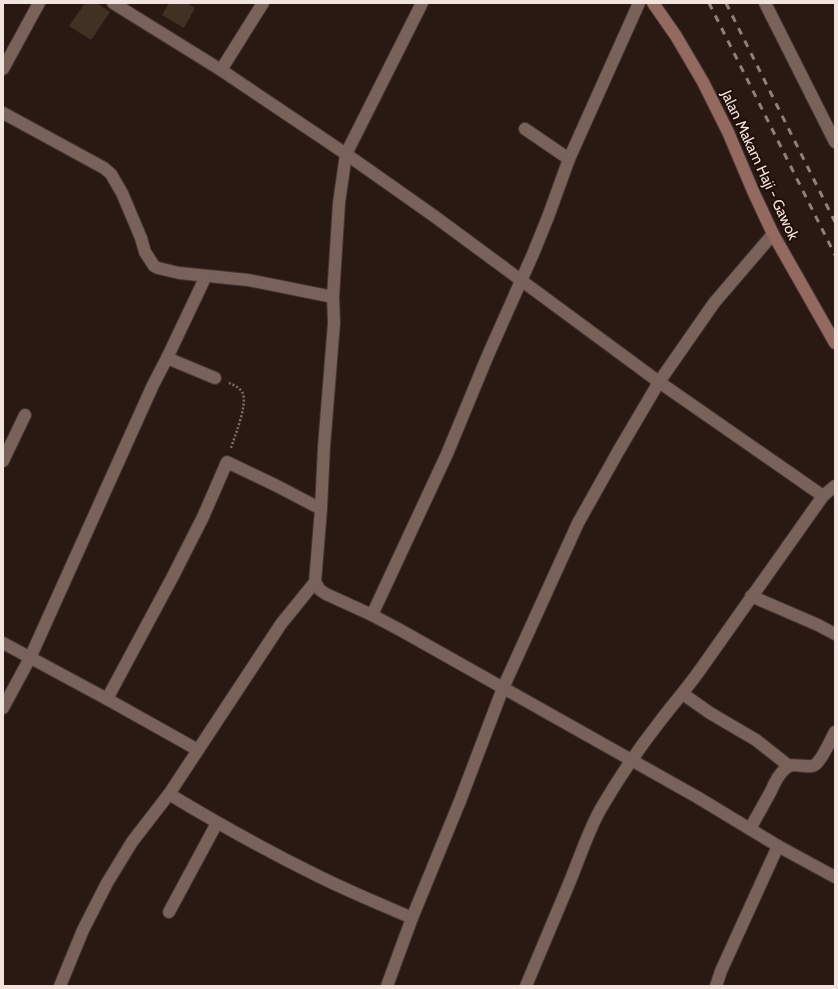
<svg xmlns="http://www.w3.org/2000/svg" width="838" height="989" font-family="Cabin,sans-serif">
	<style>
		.building { fill: #413024 }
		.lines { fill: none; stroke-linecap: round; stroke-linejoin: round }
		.street-casing { stroke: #433532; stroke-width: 14 }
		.secondary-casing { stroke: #433532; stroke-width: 14 }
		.path { stroke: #7d6d67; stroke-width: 2.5; stroke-dasharray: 2 2; stroke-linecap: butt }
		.street { stroke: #78625a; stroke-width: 12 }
		.secondary { stroke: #946960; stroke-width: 12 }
		.rail { stroke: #8f807a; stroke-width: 3; stroke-dasharray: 7 7; stroke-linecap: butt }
		.labels { text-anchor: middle; stroke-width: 4; stroke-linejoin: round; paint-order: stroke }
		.street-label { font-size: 15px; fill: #f1e4df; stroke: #200f09 }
	</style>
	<rect width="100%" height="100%" fill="#2a1812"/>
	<g class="building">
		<polygon points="85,3 97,3 110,12 91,40 69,26"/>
		<polygon points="169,3 187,3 195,8 184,28 162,15"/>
	</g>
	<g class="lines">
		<g class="street-casing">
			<g id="street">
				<polyline points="113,3 221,70 346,154 434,216 659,382 823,496"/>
				<polyline points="765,3 835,142"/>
				<polyline points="3,69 39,3"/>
				<polyline points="221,70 263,3"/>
				<polyline points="3,113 104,168 111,174 122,193 141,238 145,252 154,266 158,268 179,273 248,280 333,297"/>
				<polyline points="525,129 569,159"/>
				<polyline points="167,358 215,378"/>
				<polyline points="3,461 25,415"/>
				<polyline points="315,582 320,590 326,594 372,615 402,631 697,797 778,846 835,877"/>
				<polyline points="751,596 818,625 835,634"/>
				<polyline points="372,615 447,454 488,355 533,254 548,217 569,159 639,3"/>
				<polyline points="3,643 107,699"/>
				<polyline points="683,694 710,713 756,740 789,766"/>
				<polyline points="3,708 30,658 153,385 167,358 206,276"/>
				<polyline points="198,750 107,699 172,578 203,517 227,462 277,486 321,509"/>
				<path d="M169,794C217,823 267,851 318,876C348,891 380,904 412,918"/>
				<path d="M750,829C757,816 764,804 771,791C774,784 778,775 784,770C793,759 808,771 816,764C823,758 830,741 835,732"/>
				<polyline points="169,912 217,823"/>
				<polyline points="60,986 83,930 107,883 132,842 169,794 281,624 315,582 321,509 324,447 334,323 333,297 339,203 346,154 422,3"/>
				<polyline points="387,986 412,918 460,801 503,688 578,523 619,450 659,382 714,303 773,234"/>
				<path d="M526,986C540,953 554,919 568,886C579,860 587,834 600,810C618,779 639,748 661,720C674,703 688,687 700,670L823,496L835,486"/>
				<polyline points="716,986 721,971 778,846"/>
			</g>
		</g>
		<g class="secondary-casing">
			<polyline id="secondary" points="653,3 676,36 703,82 728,132 753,191 773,234 835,343"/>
		</g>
		<path class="path" d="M229,383C234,385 241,388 243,394C247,407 235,435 231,448"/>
		<use href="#street" class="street"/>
		<use href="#secondary" class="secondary"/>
		<g class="rail">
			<polyline points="709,3 835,255"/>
			<polyline points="726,3 835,222"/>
		</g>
	</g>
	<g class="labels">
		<g class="street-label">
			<text transform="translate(760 165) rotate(65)" y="5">Jalan Makam Haji - Gawok</text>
		</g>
	</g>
	<rect width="838" height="989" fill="none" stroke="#f1e4df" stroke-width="8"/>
</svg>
